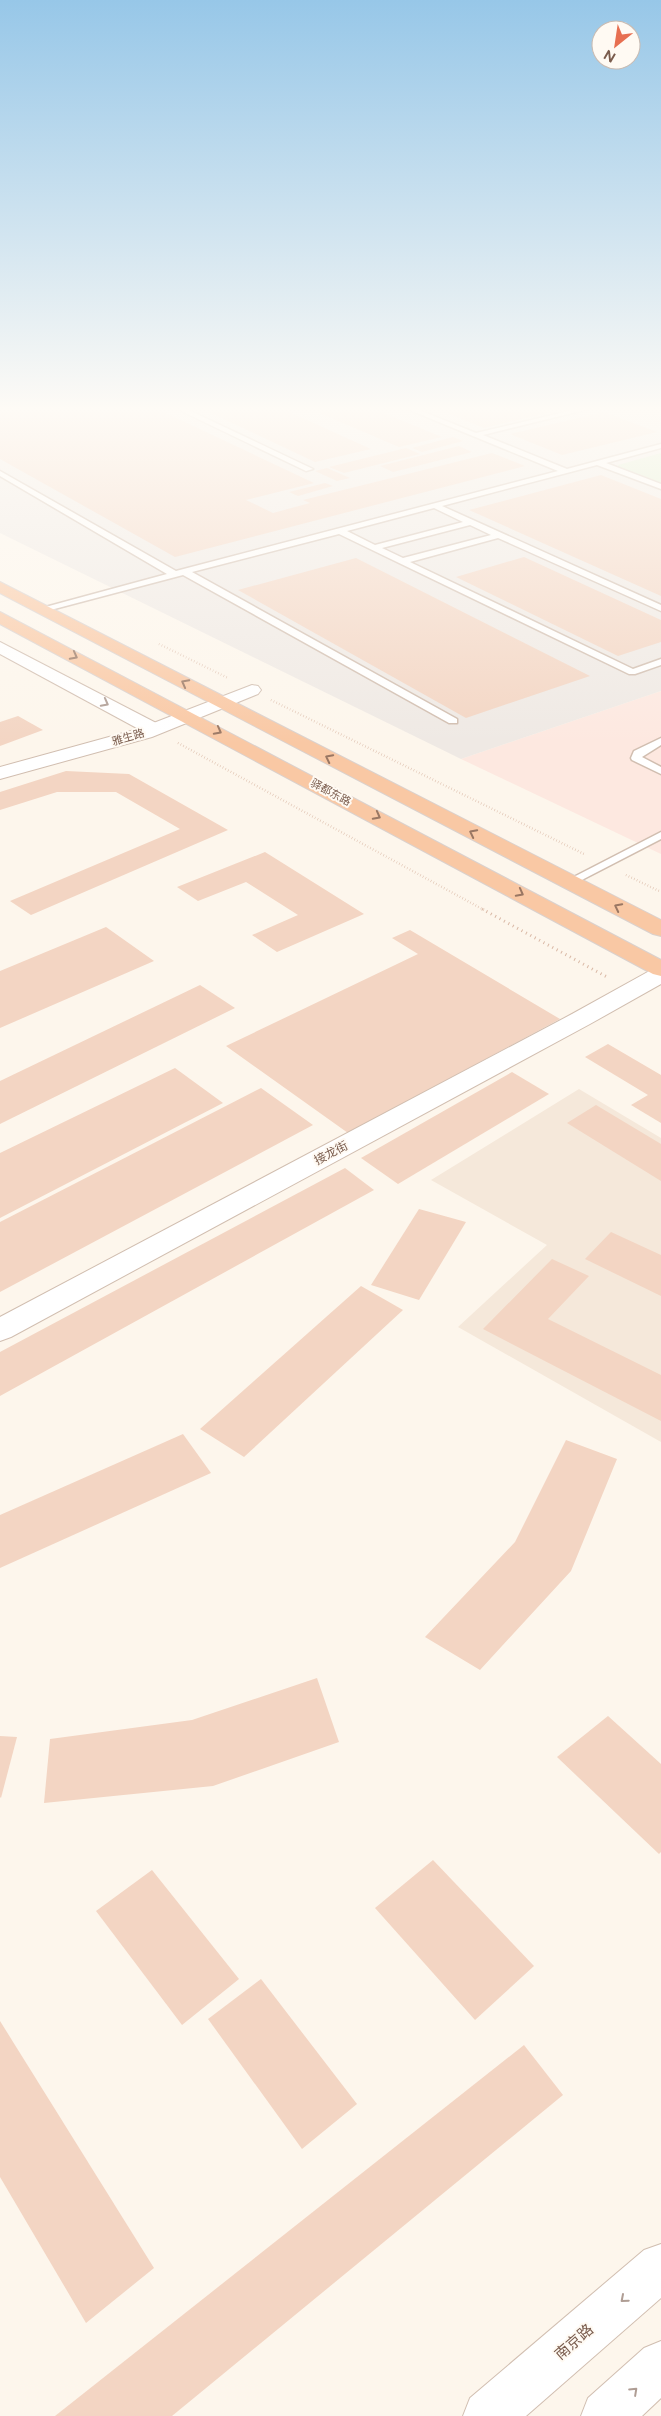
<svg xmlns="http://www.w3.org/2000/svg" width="661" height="2416" font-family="Figtree,'Noto Sans SC',sans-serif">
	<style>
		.residential { fill: #f5e8da }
		.commercial { fill: #fde8e0 }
		.industrial { fill: #efe9e4 }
		.green { fill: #d8ecc9 }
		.building { fill: #f3d5c3 }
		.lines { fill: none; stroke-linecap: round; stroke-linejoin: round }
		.service-casing { stroke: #d1beb0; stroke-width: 3 }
		.minor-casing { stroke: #d1beb0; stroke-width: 2 }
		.tertiary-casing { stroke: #d1beb0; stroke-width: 2 }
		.trunk-casing { stroke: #dad1cd; stroke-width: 2 }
		.path-far1 { stroke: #d9b8a5; stroke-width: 2.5; stroke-dasharray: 0.5 2.5; stroke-linecap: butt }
		.path { stroke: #d9b8a5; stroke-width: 3; stroke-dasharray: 1 4; stroke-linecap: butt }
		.service { fill: #fff; fill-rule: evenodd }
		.minor { fill: #fff; fill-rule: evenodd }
		.tertiary { fill: #fff; fill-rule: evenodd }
		.trunk { fill: #f9c8a4; fill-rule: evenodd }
		.oneway { stroke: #9a7763 }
		.oneway2 { stroke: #af9d94 }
		.labels { text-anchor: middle; stroke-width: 4; stroke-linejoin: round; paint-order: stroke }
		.far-street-label { font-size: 11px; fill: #7a5c4d; stroke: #fffaf3 }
		.street-label { font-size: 12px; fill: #7a5c4d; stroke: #fffaf3 }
		.near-street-label { font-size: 15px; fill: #7a5c4d; stroke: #fffaf3 }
	</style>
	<rect width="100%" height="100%" fill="#fdf6ec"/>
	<polygon class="residential" points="579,1089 661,1138 661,1442 458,1327 547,1245 431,1180"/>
	<polygon class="commercial" points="661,691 661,854 461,759"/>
	<polygon class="industrial" points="0,406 661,406 661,691 461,759 0,533"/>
	<polygon class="green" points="661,453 661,484 618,467 618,465"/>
	<g class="building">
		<polygon points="0,406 151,406 314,483 246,500 273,513 310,503 303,500 492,453 525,466 175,557 0,459"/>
		<polygon points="196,406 276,406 371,449 315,462"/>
		<polygon points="303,406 367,406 442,437 399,447"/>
		<polygon points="430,406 573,406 573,407 484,428"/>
		<polygon points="604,412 657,432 562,455 510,434"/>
		<polygon points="453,437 463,441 422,452 412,448"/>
		<polygon points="459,446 472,452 393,472 380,466"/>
		<polygon points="406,448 420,454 344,473 329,467"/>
		<polygon points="327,468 350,478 337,481 315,471"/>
		<polygon points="601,475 661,499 661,596 469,510"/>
		<polygon points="325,483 333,486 298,496 289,492"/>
		<polygon points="524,557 661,620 661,642 618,656 456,577"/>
		<polygon points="356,558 590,676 466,718 238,590"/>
		<polygon points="18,716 43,730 0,746 0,722"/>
		<polygon points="66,771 129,774 228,830 31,915 10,901 180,829 116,792 57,792 0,810 0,792"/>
		<polygon points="265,852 364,914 277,952 252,935 298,915 246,882 198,901 177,887"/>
		<polygon points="106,927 154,961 0,1028 0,971"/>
		<polygon points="410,930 560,1019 348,1133 226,1046 418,954 392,938"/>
		<polygon points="200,985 235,1008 0,1124 0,1081"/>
		<polygon points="608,1044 661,1075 661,1123 631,1105 648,1095 585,1057"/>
		<polygon points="175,1068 223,1103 0,1218 0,1153"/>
		<polygon points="512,1072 549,1094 398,1184 361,1158"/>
		<polygon points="261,1088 313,1125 0,1292 0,1222"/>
		<polygon points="596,1105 661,1144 661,1181 567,1123"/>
		<polygon points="345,1168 374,1190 0,1396 0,1352"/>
		<polygon points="419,1209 466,1222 419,1300 371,1285"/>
		<polygon points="611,1232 661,1255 661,1296 585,1259"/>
		<polygon points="552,1259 589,1276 548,1319 661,1375 661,1421 483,1329"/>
		<polygon points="361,1286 403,1310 244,1457 200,1429"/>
		<polygon points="183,1434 211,1473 0,1568 0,1515"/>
		<polygon points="566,1440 617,1459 571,1571 480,1670 425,1637 515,1542"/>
		<polygon points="317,1678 339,1742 213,1786 44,1803 50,1739 192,1720"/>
		<polygon points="608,1716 661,1764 661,1852 659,1854 557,1757"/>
		<polygon points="0,1736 17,1737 1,1798 0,1797"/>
		<polygon points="433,1860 534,1966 475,2020 375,1908"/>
		<polygon points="152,1870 239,1979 182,2025 96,1911"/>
		<polygon points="261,1979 357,2104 302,2149 208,2019"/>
		<polygon points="0,2021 154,2268 86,2323 0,2177"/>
		<polygon points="524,2045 563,2095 172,2416 55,2416"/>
	</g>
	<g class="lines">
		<g class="service-casing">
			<g id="service">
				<polygon points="171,406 180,406 313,469 306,471"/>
				<path d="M400,406H409L476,433L590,406H601L483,435L567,469L661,444V448L606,463L661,484V489L597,465L442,506L661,605V611L498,538L410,562L633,669L661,659V665L635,674H629L339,534L192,572L457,719V723H449L183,575L43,612L38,609L167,574L0,476V471L176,571L558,471ZM434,508L463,522L375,545L347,531ZM470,525L491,535L403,558L382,548Z"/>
				<polygon points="661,738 661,745 642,757 661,767 661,774 632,760 631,758 634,751"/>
				<polygon points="661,832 661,839 574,884 570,886 564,882"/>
			</g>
		</g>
		<g class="minor-casing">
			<g id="minor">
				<polygon points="0,642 160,725 162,729 160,733 146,733 0,654"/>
				<polygon points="661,967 661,984 590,1024 11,1337 0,1341 0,1317 572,1014 653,969"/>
			</g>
		</g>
		<g class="tertiary-casing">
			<g id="tertiary">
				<polygon points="252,685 258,686 261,690 258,694 152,737 0,779 0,767 138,729"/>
				<polygon points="661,2244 661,2298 526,2416 463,2416 470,2398 644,2250"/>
				<polygon points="661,2341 661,2398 642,2416 581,2416 588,2398 644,2348"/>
			</g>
		</g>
		<g class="trunk-casing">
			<g id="trunk">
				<polygon points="0,582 661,920 661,936 653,934 0,593"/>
				<polygon points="0,612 661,960 661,976 653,974 0,624"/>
			</g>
		</g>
		<g class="path-far1">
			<polyline points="159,644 228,678"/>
			<polyline points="271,700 584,854"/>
			<polyline points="178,743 484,910"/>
			<polyline points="626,875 661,892"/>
		</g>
		<polyline class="path" points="482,909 607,977"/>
		<use href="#service" class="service"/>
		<use href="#minor" class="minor"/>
		<use href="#tertiary" class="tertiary"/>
		<use href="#trunk" class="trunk"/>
	</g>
	<defs><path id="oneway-chevron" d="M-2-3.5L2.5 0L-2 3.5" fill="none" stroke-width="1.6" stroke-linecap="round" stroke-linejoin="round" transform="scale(1.25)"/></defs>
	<g class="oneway">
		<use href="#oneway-chevron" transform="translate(74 656) rotate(28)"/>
		<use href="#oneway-chevron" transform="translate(185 683) rotate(-152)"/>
		<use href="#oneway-chevron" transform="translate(218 731) rotate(28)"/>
		<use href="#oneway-chevron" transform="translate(329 758) rotate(-153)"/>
		<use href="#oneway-chevron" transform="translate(377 816) rotate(28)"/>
		<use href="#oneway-chevron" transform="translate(473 833) rotate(-153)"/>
		<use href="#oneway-chevron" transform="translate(520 893) rotate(28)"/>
		<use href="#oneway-chevron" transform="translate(618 907) rotate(-153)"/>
	</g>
	<g class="oneway2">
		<use href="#oneway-chevron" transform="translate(105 703) rotate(28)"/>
		<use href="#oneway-chevron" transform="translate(624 2299) rotate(139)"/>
		<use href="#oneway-chevron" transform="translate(634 2391) rotate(-43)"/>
	</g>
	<linearGradient id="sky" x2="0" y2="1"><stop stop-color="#97c7e8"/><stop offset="0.55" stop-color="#fefbf6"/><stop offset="1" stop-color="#fefbf6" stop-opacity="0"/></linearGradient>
	<rect width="661" height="744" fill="url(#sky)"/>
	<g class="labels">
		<g class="far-street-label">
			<text transform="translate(128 737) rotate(-16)" y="4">雅生路</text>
			<text transform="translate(331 792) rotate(28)" y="4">驿都东路</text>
		</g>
		<g class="street-label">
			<text transform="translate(331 1153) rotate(-28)" y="4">接龙街</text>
		</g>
		<g class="near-street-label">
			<text transform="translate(574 2342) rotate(-41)" y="5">南京路</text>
		</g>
	</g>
	<g transform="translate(616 45) rotate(210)"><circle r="24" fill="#fffaf3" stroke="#cabbb1"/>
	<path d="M0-4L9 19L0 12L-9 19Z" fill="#e76f51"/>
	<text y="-8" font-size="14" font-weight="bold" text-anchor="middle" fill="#7a5c4d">N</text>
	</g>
</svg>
